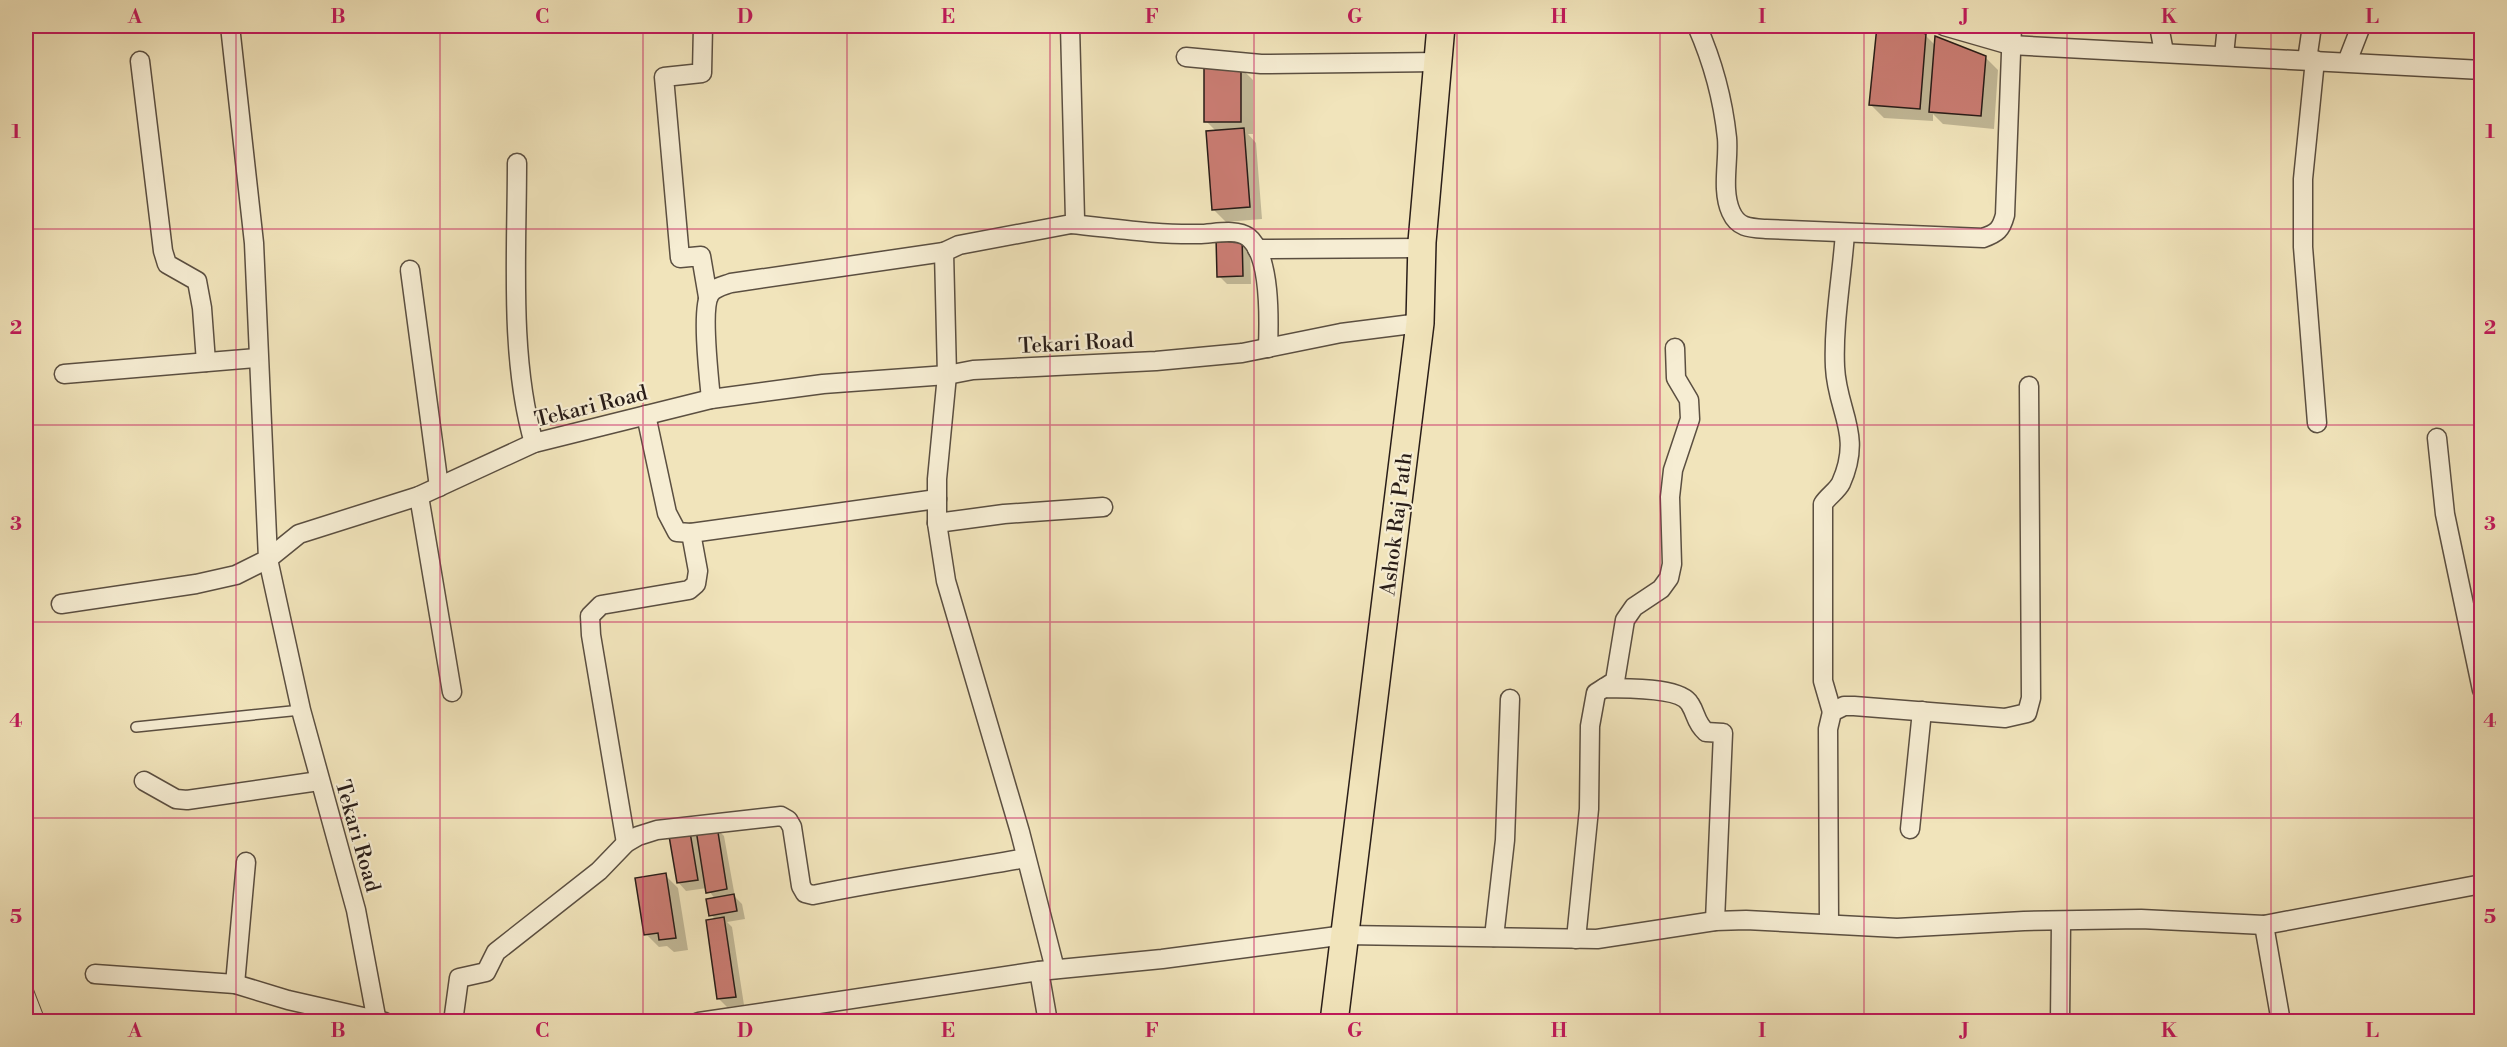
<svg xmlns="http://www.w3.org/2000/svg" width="2507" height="1047" font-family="'Libre Bodoni',serif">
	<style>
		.shadow { fill: #0003 }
		.building { fill: #c97c72; stroke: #291d18; stroke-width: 1.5 }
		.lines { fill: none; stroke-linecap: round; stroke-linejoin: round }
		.service-casing { stroke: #5b4f41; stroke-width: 12 }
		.pedestrian-casing { stroke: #5b4f41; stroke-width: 16 }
		.minor-casing { stroke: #5b4f41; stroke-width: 21 }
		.primary-casing { stroke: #291d18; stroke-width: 30 }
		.path { stroke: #291d18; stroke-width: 4; stroke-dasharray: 1.5 3; stroke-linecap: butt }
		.service { stroke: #f6edd3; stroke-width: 9 }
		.pedestrian { stroke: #f6edd3; stroke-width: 14 }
		.minor { stroke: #f6edd3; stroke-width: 18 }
		.primary { stroke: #f1e4bb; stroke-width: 27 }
		.grid { fill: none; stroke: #c2185b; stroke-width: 1.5; stroke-opacity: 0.55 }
		.labels { text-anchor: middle; stroke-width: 4.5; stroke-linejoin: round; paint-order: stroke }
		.street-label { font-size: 21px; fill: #291d18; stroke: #f6edd3 }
		.neatline { fill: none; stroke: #c2185b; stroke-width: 2 }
		.grid-label { font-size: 20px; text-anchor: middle; font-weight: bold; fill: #c2185b }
	</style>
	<rect width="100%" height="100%" fill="#f1e4bb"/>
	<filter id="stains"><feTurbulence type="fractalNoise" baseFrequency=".00333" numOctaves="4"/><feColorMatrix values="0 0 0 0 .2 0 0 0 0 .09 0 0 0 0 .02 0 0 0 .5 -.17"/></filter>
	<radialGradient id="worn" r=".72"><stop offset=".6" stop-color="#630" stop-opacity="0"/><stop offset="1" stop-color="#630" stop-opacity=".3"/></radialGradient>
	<g class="shadow">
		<polygon points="1879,26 1898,26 1925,35 1936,46 1985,57 1998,70 1994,129 1943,124 1933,114 1933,121 1884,118 1871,105"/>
		<polygon points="1240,67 1253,80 1253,134 1248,134 1256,143 1262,219 1226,222 1213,209 1217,132 1206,121"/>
		<polygon points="1242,238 1250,246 1251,284 1227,284 1219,276"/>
		<polygon points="689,828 698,838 716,828 724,836 735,897 742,904 745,919 727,922 732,927 744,1005 727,1007 719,999 716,920 711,915 715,899 707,888 686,891 678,882"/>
		<polygon points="665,875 678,888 688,950 674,952 667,946 659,947 646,934"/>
	</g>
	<g class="building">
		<polygon points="1877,26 1902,26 1926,34 1920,109 1869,105"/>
		<polygon points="1935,36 1986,56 1981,116 1929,112"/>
		<rect x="1204" y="66" width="37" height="56"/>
		<polygon points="1244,128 1250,207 1212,210 1206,131"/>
		<polygon points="1242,236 1243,276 1217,277 1216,237"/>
		<polygon points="689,826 698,880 677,883 668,830"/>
		<polygon points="717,826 727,889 706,893 696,830"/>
		<polygon points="666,873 676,938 659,940 658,933 644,935 635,878"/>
		<polygon points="734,894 737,911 709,916 706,899"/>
		<polygon points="724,917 736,997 717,999 706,920"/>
	</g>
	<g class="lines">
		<g class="service-casing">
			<polyline id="service" points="136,727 301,710"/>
		</g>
		<g class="pedestrian-casing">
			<polyline id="pedestrian" points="26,991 38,1022"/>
		</g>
		<g class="minor-casing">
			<g id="minor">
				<polyline points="703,26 702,73 664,77 680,258 701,256 708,297"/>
				<path d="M1697,26C1712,60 1723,100 1727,138C1729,161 1721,190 1731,212C1738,228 1750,228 1766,229L1983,238C1997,233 2001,230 2005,215L2012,26"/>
				<polyline points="1944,26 2010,45 2482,70"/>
				<polyline points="2159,26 2164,52"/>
				<polyline points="2224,55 2227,26"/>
				<polyline points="1186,57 1261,64 1438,62"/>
				<polyline points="2307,60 2312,26"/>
				<polyline points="2315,60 2303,179 2303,247 2317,423"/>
				<polyline points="140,61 163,251 167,264 197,281 202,308 206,362"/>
				<polyline points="2347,62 2361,26"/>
				<path d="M517,163C517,251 509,358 534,443"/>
				<path d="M1071,224C1113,228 1156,235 1199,234C1213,234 1236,228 1248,237C1271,255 1269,322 1268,348"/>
				<polyline points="1257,249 1422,248"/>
				<polyline points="410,270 439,487"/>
				<polyline points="64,374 257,358"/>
				<path d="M711,399C709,379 701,308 710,294C715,287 723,286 731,283L944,252"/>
				<polyline points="646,415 667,513 677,532 691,533 937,499"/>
				<polyline points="2437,438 2445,514 2482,690"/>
				<polyline points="419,496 452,692"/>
				<polyline points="937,523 1004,514 1103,507"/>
				<polyline points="61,604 196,584 236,575 268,559 254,243 230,26"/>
				<path d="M1604,688C1623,689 1680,686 1690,704C1697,715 1695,722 1706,732L1723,733L1715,921"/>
				<path d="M1832,712L1823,681V504C1828,496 1837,491 1841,483C1863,434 1837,412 1835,367C1833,324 1842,276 1845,233"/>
				<polyline points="144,781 176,799 187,800 319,781"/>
				<polyline points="1910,829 1922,711"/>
				<polyline points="626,843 591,635 590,616 601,605 689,590 696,584 698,571 691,533"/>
				<polyline points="1829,924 1828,729 1832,712 1844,706 1854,706 2005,718 2027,713 2031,698 2029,386"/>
				<polyline points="2264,925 2281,1022"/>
				<polyline points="1494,937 1505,840 1510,699"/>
				<polyline points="1576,939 1589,809 1590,726 1596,693 1615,681 1625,620 1634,607 1661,589 1669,578 1672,564 1670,497 1673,470 1690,419 1689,400 1676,378 1675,348"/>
				<polyline points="1055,969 1020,832 946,581 937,523 937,479 947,375 944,252 959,245 1071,224 1075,219 1070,26"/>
				<polyline points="1039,971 1048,1022"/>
				<polyline points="95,974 235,984 288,1000 385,1022"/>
				<polyline points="235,984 246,862"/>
				<polyline points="377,1022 356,910 301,710 268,559 299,534 419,496 534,443 711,399 823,384 947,375 973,370 1156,361 1242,353 1341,333 1420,323"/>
				<path d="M453,1022L459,978L486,972L496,952L599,871L626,843L638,836L657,830L781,816L788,820L792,827L801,886L805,893L813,895C884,880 955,871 1026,858"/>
				<polyline points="699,1022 1039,971 1162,959 1345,935 1597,939 1715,921 1746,920 1897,928 2024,921 2141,919 2264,925 2482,884"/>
				<polyline points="2060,1022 2061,922"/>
			</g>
		</g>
		<g class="primary-casing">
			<polyline id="primary" points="1334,1022 1420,323 1422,242 1441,26"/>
		</g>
		<polyline class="path" points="26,85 27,26"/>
		<use href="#service" class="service"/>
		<use href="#pedestrian" class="pedestrian"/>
		<use href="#minor" class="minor"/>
		<use href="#primary" class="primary"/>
	</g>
	<path class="grid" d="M236,26V1022M440,26V1022M643,26V1022M847,26V1022M1050,26V1022M1254,26V1022M1457,26V1022M1660,26V1022M1864,26V1022M2067,26V1022M2271,26V1022M26,229H2482M26,425H2482M26,622H2482M26,818H2482"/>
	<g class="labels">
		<g class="street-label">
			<text transform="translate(1076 343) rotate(-3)" y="7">Tekari Road</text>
			<text transform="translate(591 406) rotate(-14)" y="7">Tekari Road</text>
			<text transform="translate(1396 524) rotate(-83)" y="7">Ashok Raj Path</text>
			<text transform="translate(358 836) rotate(74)" y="7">Tekari Road</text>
		</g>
	</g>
	<rect width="2507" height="1047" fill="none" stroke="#f1e4bb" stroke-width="66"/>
	<rect x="33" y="33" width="2441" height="981" class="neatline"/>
	<g class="grid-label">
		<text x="135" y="23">A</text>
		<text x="338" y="23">B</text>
		<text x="542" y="23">C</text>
		<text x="745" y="23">D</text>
		<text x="948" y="23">E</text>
		<text x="1152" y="23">F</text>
		<text x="1355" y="23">G</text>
		<text x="1559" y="23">H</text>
		<text x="1762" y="23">I</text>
		<text x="1965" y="23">J</text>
		<text x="2169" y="23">K</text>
		<text x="2372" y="23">L</text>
		<text x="16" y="138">1</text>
		<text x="2490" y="138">1</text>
		<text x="16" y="334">2</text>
		<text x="2490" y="334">2</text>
		<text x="16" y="530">3</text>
		<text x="2490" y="530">3</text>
		<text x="16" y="727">4</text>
		<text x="2490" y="727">4</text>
		<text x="16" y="923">5</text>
		<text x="2490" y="923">5</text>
		<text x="135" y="1037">A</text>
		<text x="338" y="1037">B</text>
		<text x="542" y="1037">C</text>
		<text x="745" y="1037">D</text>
		<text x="948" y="1037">E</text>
		<text x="1152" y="1037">F</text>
		<text x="1355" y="1037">G</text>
		<text x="1559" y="1037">H</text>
		<text x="1762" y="1037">I</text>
		<text x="1965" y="1037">J</text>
		<text x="2169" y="1037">K</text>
		<text x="2372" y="1037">L</text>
	</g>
	<rect width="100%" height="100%" filter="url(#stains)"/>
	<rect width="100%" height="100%" fill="url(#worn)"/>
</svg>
